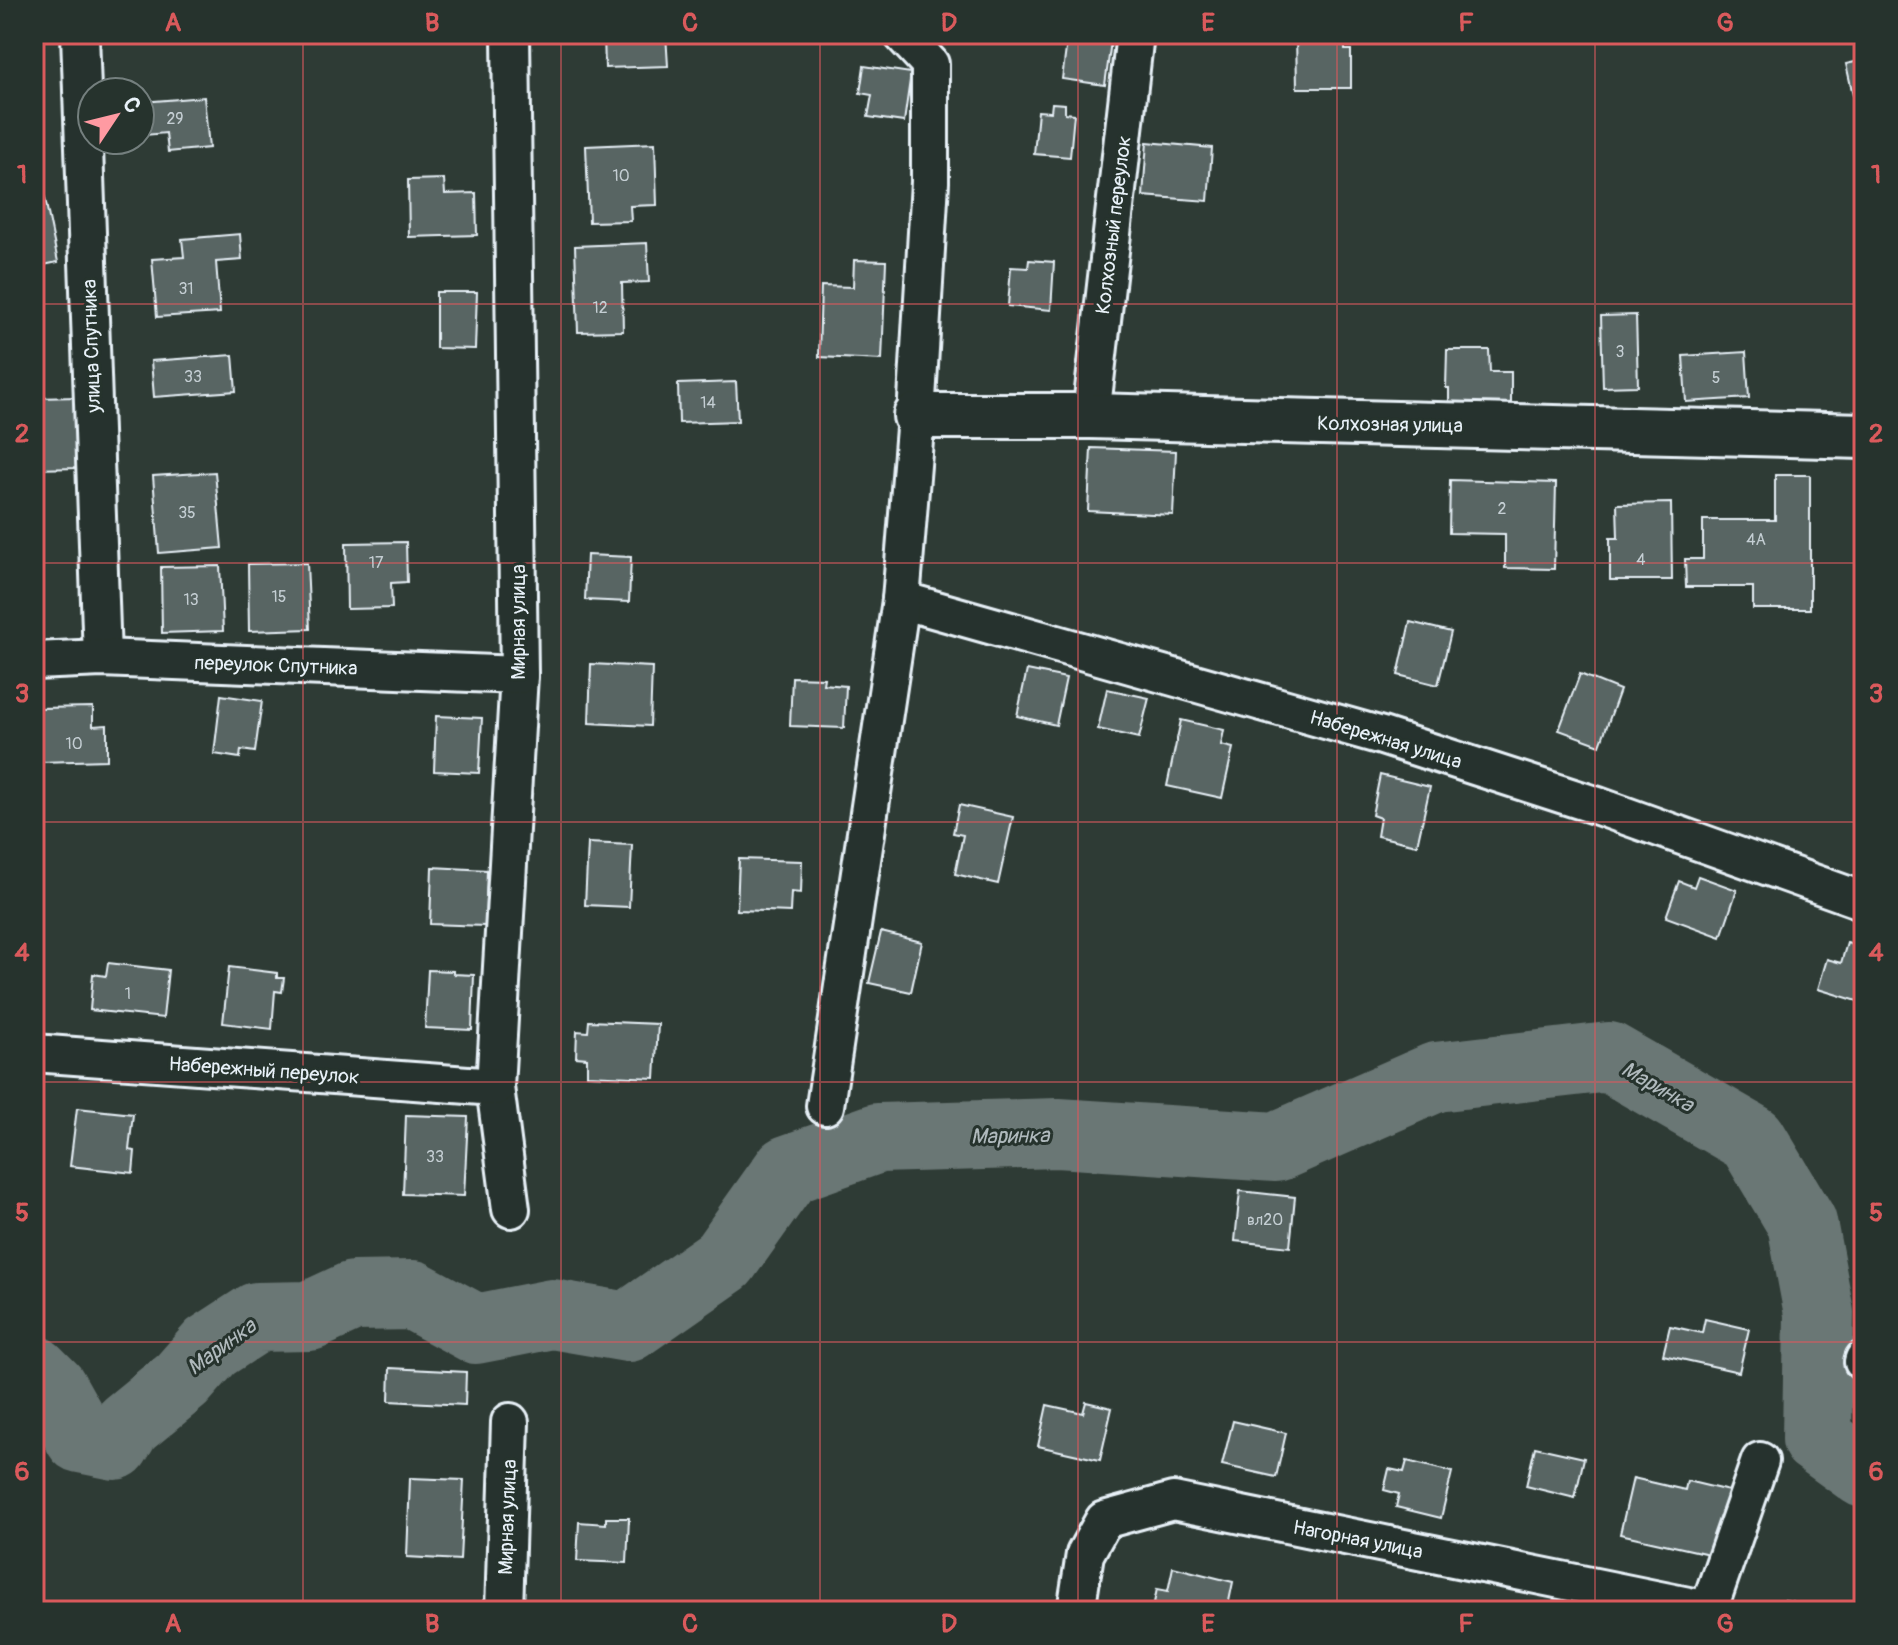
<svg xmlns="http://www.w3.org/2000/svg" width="1898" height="1645" font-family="Pangolin,sans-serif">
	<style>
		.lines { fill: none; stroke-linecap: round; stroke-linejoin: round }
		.river { stroke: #6b7775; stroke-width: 70 }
		.building { fill: #596563; stroke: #e8f1f8; stroke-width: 2 }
		.street-casing { stroke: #e8f1f8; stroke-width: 42 }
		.secondary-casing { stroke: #e8f1f8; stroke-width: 50 }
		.street { stroke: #26332d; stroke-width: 36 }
		.secondary { stroke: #26332d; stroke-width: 44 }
		.grid { fill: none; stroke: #da5a5c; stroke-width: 2; stroke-opacity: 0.55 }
		.labels { text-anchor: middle; stroke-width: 6; stroke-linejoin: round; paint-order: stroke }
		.number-label { font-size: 16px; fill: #c4ced3 }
		.street-label { font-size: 20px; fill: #e8f1f8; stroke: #26332d }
		.water-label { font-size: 22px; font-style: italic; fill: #b0babd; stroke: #26332d }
		.neatline { fill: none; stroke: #da5a5c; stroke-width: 3 }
		.grid-label { font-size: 26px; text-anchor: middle; font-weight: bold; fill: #da5a5c }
	</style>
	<rect width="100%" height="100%" fill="#2e3b35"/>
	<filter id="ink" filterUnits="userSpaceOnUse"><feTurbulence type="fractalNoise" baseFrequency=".0125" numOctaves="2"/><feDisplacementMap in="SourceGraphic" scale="16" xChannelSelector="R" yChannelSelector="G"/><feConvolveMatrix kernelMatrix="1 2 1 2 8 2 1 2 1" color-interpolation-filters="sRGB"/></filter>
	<g filter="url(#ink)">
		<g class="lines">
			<polyline class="river" points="34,1370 52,1388 80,1438 115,1445 127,1425 182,1380 211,1347 257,1317 310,1316 353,1296 413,1295 476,1329 552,1314 628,1327 724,1260 788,1170 878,1138 1058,1133 1276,1147 1436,1077 1609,1057 1752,1139 1802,1223 1819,1313 1817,1439 1864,1473"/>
		</g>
		<g class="building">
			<polygon points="604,34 666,34 668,66 605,68"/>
			<polygon points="1068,34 1112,34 1105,85 1062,79"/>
			<polygon points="1296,34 1345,34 1345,50 1351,50 1351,88 1297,88"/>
			<polygon points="1864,60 1864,102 1855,104 1846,64"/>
			<polygon points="864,66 911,73 904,122 868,117 872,95 860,93"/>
			<polygon points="204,97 209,148 168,152 166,133 145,135 142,102"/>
			<polygon points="1052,103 1065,104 1065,113 1074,114 1070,157 1034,154 1038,111 1051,112"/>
			<polygon points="1147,142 1212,148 1208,201 1143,196"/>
			<polygon points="655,143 657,205 630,206 631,221 589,222 586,146"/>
			<polygon points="444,179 445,194 476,193 477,235 409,237 408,180"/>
			<polygon points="42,184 58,262 34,267 34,186"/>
			<polygon points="240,234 242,260 216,262 220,313 157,317 152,259 184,257 182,239"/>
			<polygon points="647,243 649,282 622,283 623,331 578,332 575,246"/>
			<polygon points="854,260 886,261 882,360 819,357 821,286 853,287"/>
			<polygon points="1029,260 1054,262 1051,310 1008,306 1011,267 1028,268"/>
			<polygon points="436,292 477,292 475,349 436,348"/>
			<polygon points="1636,315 1638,386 1603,387 1601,316"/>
			<polygon points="1447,350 1489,350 1490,372 1511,372 1511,404 1449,404 1449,388 1446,388"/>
			<polygon points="1746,352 1749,398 1686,402 1683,356"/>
			<polygon points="233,355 236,391 154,397 151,361"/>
			<polygon points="736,382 738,421 679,423 678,384"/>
			<polygon points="77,397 79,468 34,469 34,426 39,426 38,398"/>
			<polygon points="1091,448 1176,451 1173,515 1088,511"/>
			<polygon points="215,472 222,548 159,553 153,476"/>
			<polygon points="1775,475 1810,475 1810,609 1753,609 1753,587 1686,587 1685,559 1703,559 1703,520 1775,520"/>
			<polygon points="1450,480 1556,483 1554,569 1505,568 1505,534 1449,533"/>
			<polygon points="1858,484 1864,484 1864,557"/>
			<polygon points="1671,503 1672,580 1610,580 1610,538 1618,538 1617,504"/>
			<polygon points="406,542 407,582 391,583 392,608 347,609 346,543"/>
			<polygon points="587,555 631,557 629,602 585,600"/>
			<polygon points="307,563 310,629 249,631 248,564"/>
			<polygon points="220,566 223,631 162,633 161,567"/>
			<polygon points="1410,622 1451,632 1438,685 1398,675"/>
			<polygon points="591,664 652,667 650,726 589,723"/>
			<polygon points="1027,670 1066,678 1056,725 1017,716"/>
			<polygon points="1580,674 1620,690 1600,745 1559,730"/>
			<polygon points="792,677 824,678 823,684 846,686 844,728 790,726"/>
			<polygon points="1107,689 1149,698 1139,738 1098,729"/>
			<polygon points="221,695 262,701 255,752 241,750 240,758 214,754"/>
			<polygon points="93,707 93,726 107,725 107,760 40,762 39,708"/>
			<polygon points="436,716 482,718 479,773 434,771"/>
			<polygon points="1181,720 1224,730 1221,745 1233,748 1222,798 1167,786"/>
			<polygon points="1380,775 1430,787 1417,845 1377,836 1380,818 1372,815"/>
			<polygon points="959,805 1013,817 998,884 955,874 963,835 953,833"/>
			<polygon points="588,843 632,845 629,907 585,905"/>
			<polygon points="739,859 802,861 801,893 791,892 790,912 737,910"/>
			<polygon points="432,867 487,870 485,926 430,924"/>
			<polygon points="1698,876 1737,890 1721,937 1666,917 1679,881 1694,887"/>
			<polygon points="881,932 922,942 911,992 869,983"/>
			<polygon points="1847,943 1864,948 1864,1003 1818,989 1827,959 1841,963"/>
			<polygon points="108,963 168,970 163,1018 90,1010 93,974 106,976"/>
			<polygon points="229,967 277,973 277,978 284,978 282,992 275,991 272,1029 223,1023"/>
			<polygon points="428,970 453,971 453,974 474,975 472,1030 425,1028"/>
			<polygon points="589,1021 658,1024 655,1078 587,1075 587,1058 576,1057 577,1031 588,1032"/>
			<polygon points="77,1108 133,1114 129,1150 135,1151 133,1173 70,1166"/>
			<polygon points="406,1115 468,1117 464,1196 403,1194"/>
			<polygon points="1240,1191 1295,1197 1290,1247 1235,1241"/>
			<polygon points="1705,1319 1749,1329 1739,1372 1663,1355 1670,1326 1702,1333"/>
			<polygon points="390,1368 466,1372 465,1405 389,1401"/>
			<polygon points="1086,1402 1112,1408 1100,1460 1038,1446 1047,1405 1083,1413"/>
			<polygon points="1233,1421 1286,1433 1276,1477 1222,1465"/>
			<polygon points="1535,1447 1584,1458 1575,1498 1526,1486"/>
			<polygon points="1407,1461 1452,1472 1441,1518 1396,1507 1399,1494 1384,1490 1389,1469 1404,1472"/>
			<polygon points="410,1478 464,1480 460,1560 407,1557"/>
			<polygon points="1633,1478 1685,1490 1687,1481 1733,1492 1718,1556 1620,1534"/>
			<polygon points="606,1518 629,1518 627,1563 577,1561 579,1522 606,1524"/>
			<polygon points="1173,1567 1233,1582 1227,1611 1163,1611 1164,1605 1154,1603 1157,1589 1168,1591"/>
			<polygon points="1785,1600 1818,1607 1817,1611 1783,1611"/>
		</g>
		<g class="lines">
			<g class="street-casing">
				<g id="street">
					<polyline points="80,34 102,658"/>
					<polyline points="511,34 519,675 495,1087 511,1209"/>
					<polyline points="1091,416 1135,34"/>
					<polyline points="901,600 1382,736 1598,806 1864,901"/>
					<polyline points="34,661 102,658 519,675"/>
					<polyline points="34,1053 495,1087"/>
					<polyline points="825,1106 901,600 916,416 930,182 930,64 902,34"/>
					<polyline points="1863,1362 1864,1359"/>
					<polyline points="504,1611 510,1422"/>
					<polyline points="1076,1611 1085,1554 1104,1520 1173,1501 1708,1610"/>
					<polyline points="1708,1611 1760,1461"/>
				</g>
			</g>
			<g class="secondary-casing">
				<polyline id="secondary" points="916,416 1091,416 1864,436"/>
			</g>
			<use href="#street" class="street"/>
			<use href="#secondary" class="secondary"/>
		</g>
	</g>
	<path class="grid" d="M303,34V1611M561,34V1611M820,34V1611M1078,34V1611M1337,34V1611M1595,34V1611M34,304H1864M34,563H1864M34,822H1864M34,1082H1864M34,1342H1864"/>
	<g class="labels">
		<g class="number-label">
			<text x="175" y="124">29</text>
			<text x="621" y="181">10</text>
			<text x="186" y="294">31</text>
			<text x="600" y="313">12</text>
			<text x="1620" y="357">3</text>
			<text x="193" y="382">33</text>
			<text x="1716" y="383">5</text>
			<text x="708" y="408">14</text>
			<text x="1502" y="514">2</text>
			<text x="187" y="518">35</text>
			<text x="1756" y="545">4А</text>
			<text x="1641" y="565">4</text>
			<text x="376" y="568">17</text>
			<text x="279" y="602">15</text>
			<text x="191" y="605">13</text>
			<text x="74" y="749">10</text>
			<text x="128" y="999">1</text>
			<text x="435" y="1162">33</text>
			<text x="1265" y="1225">вл20</text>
		</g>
		<g class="street-label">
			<text transform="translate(1113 225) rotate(-83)" y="7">Колхозный переулок</text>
			<text transform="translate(91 346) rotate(-92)" y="7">улица Спутника</text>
			<text transform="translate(1390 424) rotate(1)" y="7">Колхозная улица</text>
			<text transform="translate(518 622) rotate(-90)" y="7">Мирная улица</text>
			<text transform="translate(276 665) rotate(2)" y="7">переулок Спутника</text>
			<text transform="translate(1386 739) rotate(17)" y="7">Набережная улица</text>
			<text transform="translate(264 1070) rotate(4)" y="7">Набережный переулок</text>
			<text transform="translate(507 1517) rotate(-88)" y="7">Мирная улица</text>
			<text transform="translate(1358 1539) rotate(11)" y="7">Нагорная улица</text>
		</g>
		<g class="water-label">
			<text transform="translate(1658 1086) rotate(30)" y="8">Маринка</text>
			<text transform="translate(1010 1135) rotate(-1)" y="8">Маринка</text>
			<text transform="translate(221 1346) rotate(-36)" y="8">Маринка</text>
		</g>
	</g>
	<rect width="1898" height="1645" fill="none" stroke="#26332d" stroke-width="88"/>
	<g transform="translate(116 116) rotate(55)"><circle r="38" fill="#26332d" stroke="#747f7e" stroke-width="2"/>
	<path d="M0-6L14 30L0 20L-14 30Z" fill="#ff9aa2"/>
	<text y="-12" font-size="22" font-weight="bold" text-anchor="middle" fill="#e8f1f8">С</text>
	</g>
	<rect x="44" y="44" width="1810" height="1557" class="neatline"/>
	<g class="grid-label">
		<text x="173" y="31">A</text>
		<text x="432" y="31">B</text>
		<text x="690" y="31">C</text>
		<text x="949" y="31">D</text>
		<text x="1208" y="31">E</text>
		<text x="1466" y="31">F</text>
		<text x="1725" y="31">G</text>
		<text x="22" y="183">1</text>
		<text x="1876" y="183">1</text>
		<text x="22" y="442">2</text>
		<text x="1876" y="442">2</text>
		<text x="22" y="702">3</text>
		<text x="1876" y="702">3</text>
		<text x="22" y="961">4</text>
		<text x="1876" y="961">4</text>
		<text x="22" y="1221">5</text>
		<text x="1876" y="1221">5</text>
		<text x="22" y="1480">6</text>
		<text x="1876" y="1480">6</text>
		<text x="173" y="1632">A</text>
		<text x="432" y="1632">B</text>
		<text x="690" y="1632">C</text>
		<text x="949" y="1632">D</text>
		<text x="1208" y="1632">E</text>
		<text x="1466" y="1632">F</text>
		<text x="1725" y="1632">G</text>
	</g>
</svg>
